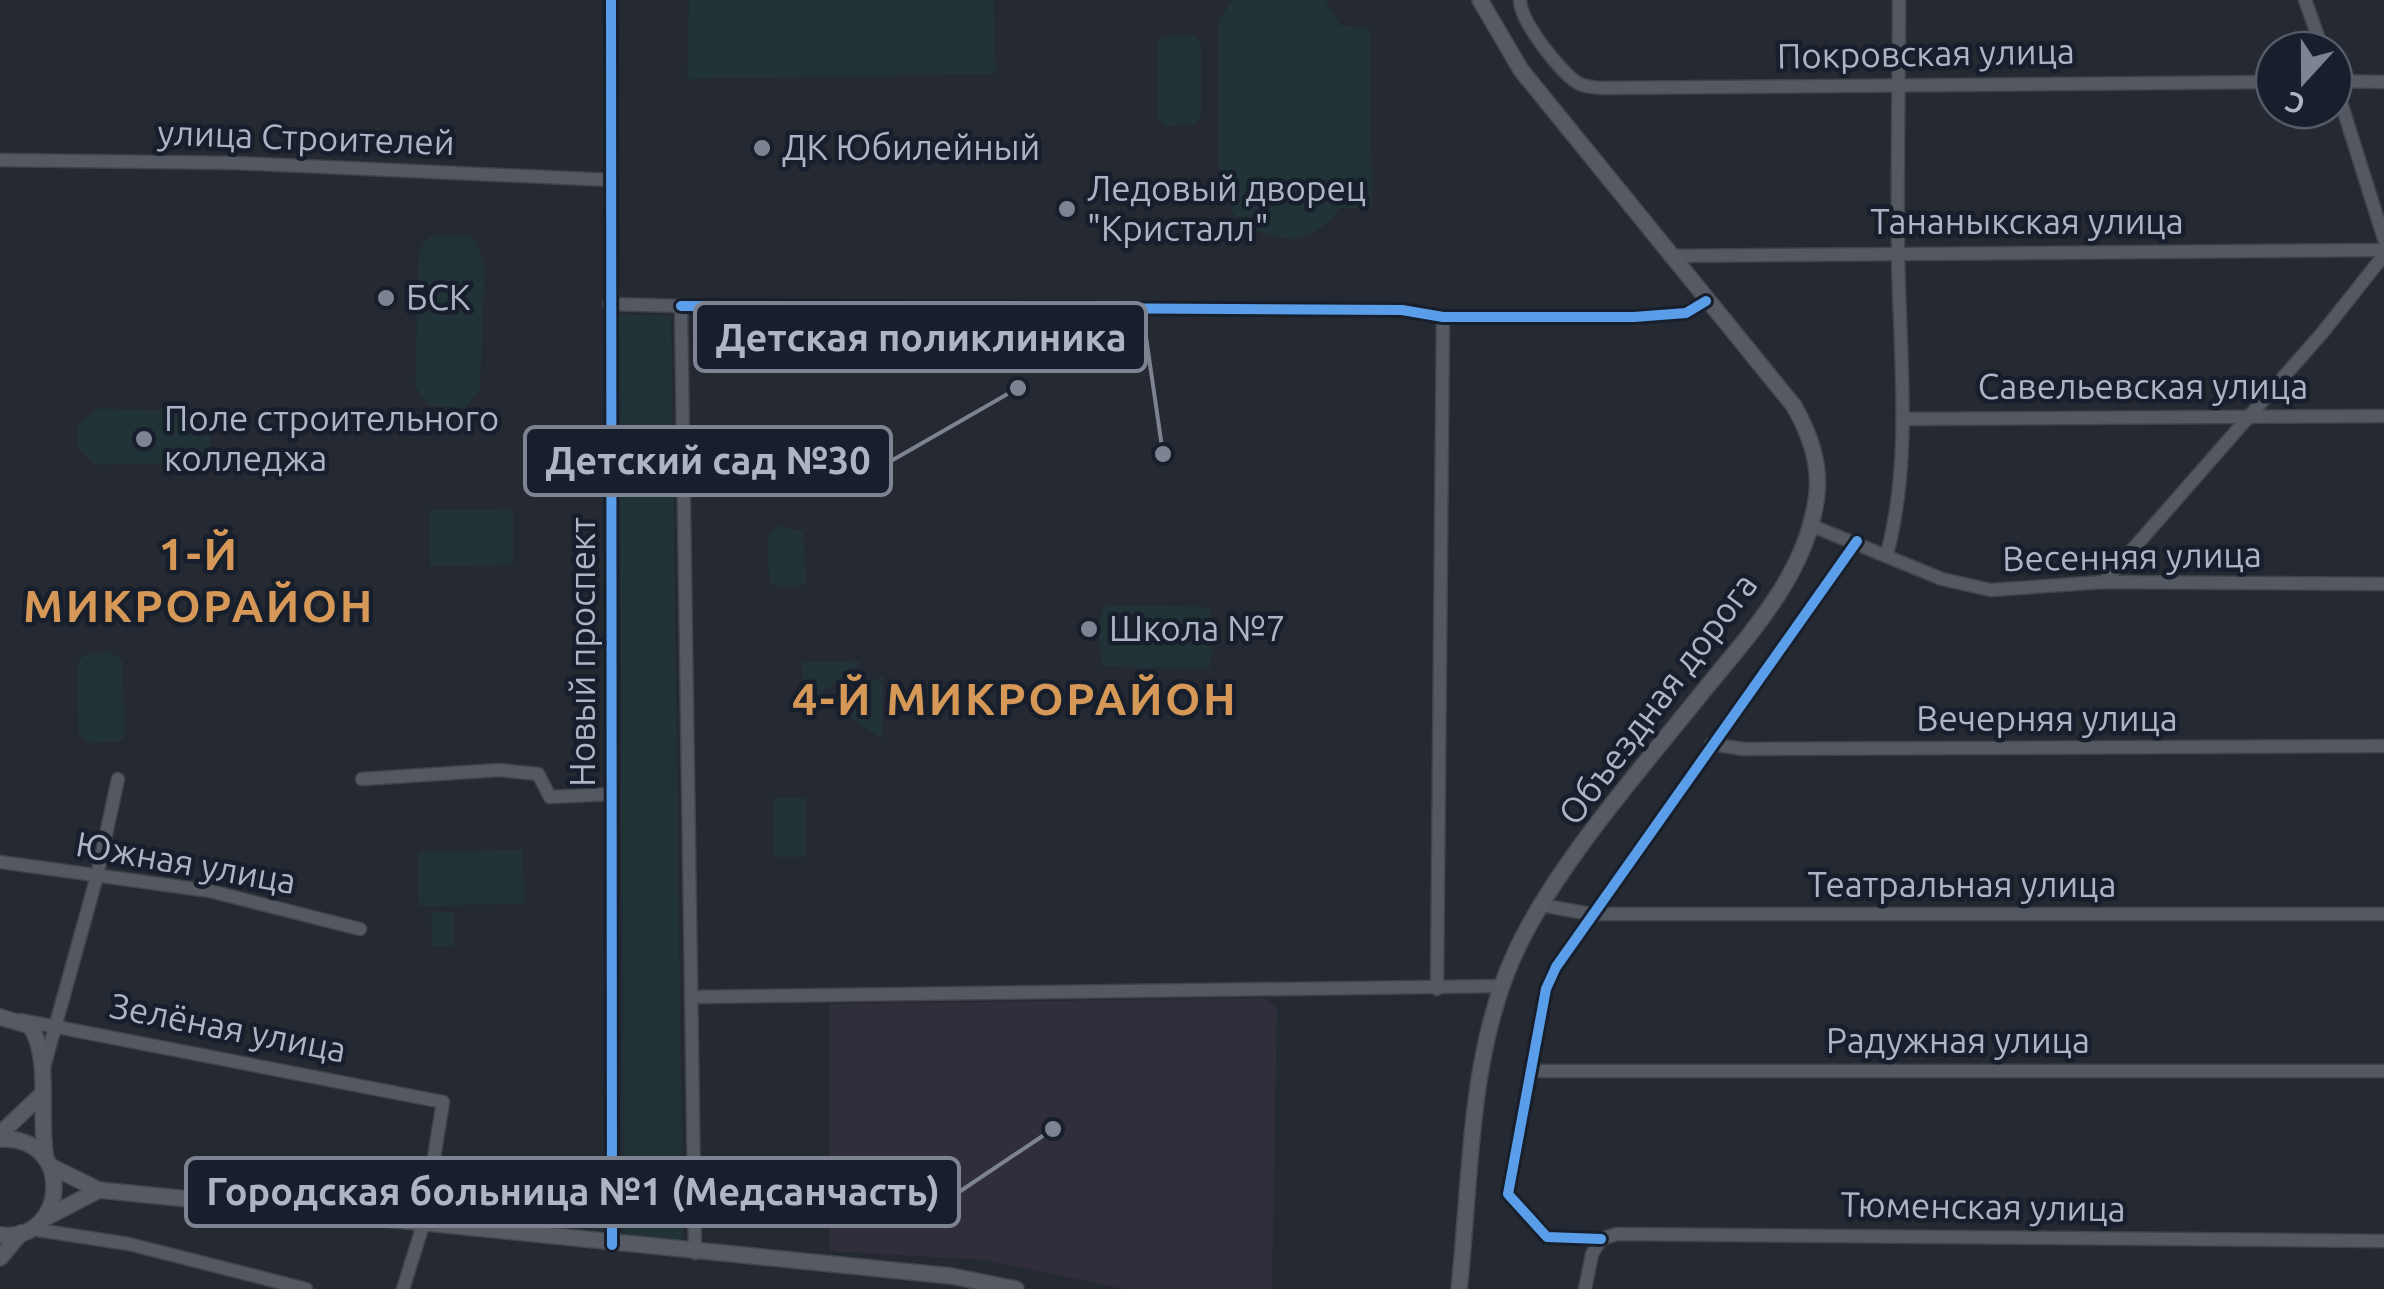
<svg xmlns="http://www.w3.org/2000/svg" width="2384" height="1289" font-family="Ubuntu,sans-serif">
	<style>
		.medical { fill: #302e3b }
		.green { fill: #223337 }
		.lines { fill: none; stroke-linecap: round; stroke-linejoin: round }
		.minor-casing { stroke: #40444a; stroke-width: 15 }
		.major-casing { stroke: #42464e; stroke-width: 18 }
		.minor { stroke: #545860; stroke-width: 12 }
		.major { stroke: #575a63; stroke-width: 15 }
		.cycleway-casing { stroke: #181f2c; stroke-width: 16 }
		.cycleway { stroke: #5a9eea; stroke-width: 10 }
		.poi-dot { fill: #7d8391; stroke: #181f2c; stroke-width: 4 }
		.labels { text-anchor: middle; stroke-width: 9; stroke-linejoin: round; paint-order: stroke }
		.street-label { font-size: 35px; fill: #adb4c5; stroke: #181f2c }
		.poi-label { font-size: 35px; fill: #adb4c5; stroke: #181f2c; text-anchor: start }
		.district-label { font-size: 45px; font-weight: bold; letter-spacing: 2.5px; fill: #d69857; stroke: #181f2c }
		.leader { fill: none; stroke: #7d8391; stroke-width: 4 }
		.callout-dot { fill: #7d8391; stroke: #181f2c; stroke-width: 4 }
		.callout { fill: #181f2c; stroke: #7d8391; stroke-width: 4 }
		.callout-label { font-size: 38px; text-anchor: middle; font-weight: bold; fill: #adb4c5 }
	</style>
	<rect width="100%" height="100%" fill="#252931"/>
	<polygon class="medical" points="1264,998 1277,1008 1272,1289 1124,1289 985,1260 830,1251 830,1004"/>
	<g class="green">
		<polygon points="689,0 993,0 996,74 687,79"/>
		<path d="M1233,0H1325L1341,26L1370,28L1372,209L1340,208C1327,226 1305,243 1281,238C1215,226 1218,179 1218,124C1218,93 1218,61 1218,30L1221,17Z"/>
		<polygon points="1193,35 1201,42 1201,117 1195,124 1165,126 1157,118 1157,43 1164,36"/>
		<polygon points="432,235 472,236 485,263 480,388 465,408 430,406 415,386 419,258 422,245"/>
		<polygon points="619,314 671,316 683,1242 624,1237"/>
		<polygon points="97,409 197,410 211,431 209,451 198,462 95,465 78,448 78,425"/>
		<polygon points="513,509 513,565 430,566 430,510"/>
		<polygon points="777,526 803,531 806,582 800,587 775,587 769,581 768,535"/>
		<polygon points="1105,605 1209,607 1215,623 1210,668 1102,667 1098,625"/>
		<polygon points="112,652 123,662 124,737 119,742 89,743 79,736 77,663 87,653"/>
		<polygon points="862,661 806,706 802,662"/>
		<polygon points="883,675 882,739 835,707"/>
		<rect x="773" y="798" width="33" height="59"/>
		<polygon points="523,850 524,904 419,906 418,852"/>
		<polygon points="431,912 454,912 454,946 432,946"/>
	</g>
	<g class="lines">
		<g class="minor-casing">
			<g id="minor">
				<polyline points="611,0 612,1245"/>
				<path d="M1520,0C1520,21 1560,72 1578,83C1584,87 1595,87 1601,88L2274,82"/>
				<polyline points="2305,0 2323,50"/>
				<polyline points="2334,80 2384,239"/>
				<polyline points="2334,81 2384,82"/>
				<polyline points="0,160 236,163 610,180"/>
				<polyline points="1670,256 2384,250"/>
				<polyline points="609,304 681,306 695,1253"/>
				<polyline points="681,306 1402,310 1443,317 1634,317 1686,313 1706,301"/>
				<polyline points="1903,419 2384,416"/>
				<polyline points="1810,525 1942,579 1991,590 2104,582 2384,584"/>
				<path d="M1887,554C1913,455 1899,352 1898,251C1897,167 1899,84 1899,0"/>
				<polyline points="2104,582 2323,332 2384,255"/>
				<polyline points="1711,744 1743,749 2384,746"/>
				<polyline points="362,779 499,770 538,774 550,797 611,794"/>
				<polyline points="0,862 210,891 360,929"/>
				<polyline points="1541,905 1591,914 2384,914"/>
				<polyline points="1437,989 1443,317"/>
				<polyline points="691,997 1502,986"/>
				<polyline points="21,1020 443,1102 423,1225 403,1289"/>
				<polyline points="44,1067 97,876 118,779"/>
				<polyline points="1532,1071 2384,1071"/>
				<polyline points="31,1229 129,1244 306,1289"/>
				<polyline points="1601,1239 1547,1237 1508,1194 1546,989 1556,967 1857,541"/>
				<polyline points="1585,1289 1592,1254 1601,1239 1617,1234 2384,1241"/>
			</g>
		</g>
		<g class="major-casing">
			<g id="major">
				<path d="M0,1017L30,1026C52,1058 38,1116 46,1159"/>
				<polyline points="0,1134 40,1096"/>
				<path d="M0,1139C75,1135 69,1243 0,1235"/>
				<polyline points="50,1166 99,1190 951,1276 1016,1289"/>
				<polyline points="47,1217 97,1191"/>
				<polyline points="0,1258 21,1233"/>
				<path d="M1459,1289C1471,1181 1468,1061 1512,960C1549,873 1641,769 1701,694C1749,635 1809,572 1817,493C1820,461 1809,433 1794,406L1521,70L1480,0"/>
			</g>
		</g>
		<use href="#minor" class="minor"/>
		<use href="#major" class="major"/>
		<g class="cycleway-casing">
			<g id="cycleway">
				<polyline points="611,0 612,1245"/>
				<polyline points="681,306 1402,310 1443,317 1634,317 1686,313 1706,301"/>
				<polyline points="1601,1239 1547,1237 1508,1194 1546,989 1556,967 1857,541"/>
			</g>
		</g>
		<use href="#cycleway" class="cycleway"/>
	</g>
	<g class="poi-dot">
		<circle cx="762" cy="148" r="10"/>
		<circle cx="1067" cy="209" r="10"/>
		<circle cx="386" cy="298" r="10"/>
		<circle cx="144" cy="439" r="10"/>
		<circle cx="1089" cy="629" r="10"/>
	</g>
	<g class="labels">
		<g class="street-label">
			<text transform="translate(1926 54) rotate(-1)" y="12">Покровская улица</text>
			<text transform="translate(306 138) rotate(2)" y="12">улица Строителей</text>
			<text x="2027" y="234">Тананыкская улица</text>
			<text x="2143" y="399">Савельевская улица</text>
			<text transform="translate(2132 557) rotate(-1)" y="12">Весенняя улица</text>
			<text transform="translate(583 652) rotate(-90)" y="12">Новый проспект</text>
			<text transform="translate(1658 699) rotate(-53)" y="12">Объездная дорога</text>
			<text x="2047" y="731">Вечерняя улица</text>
			<text transform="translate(186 863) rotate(10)" y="12">Южная улица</text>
			<text x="1962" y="897">Театральная улица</text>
			<text transform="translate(228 1028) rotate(11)" y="12">Зелёная улица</text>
			<text x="1958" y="1053">Радужная улица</text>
			<text transform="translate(1983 1207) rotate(1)" y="12">Тюменская улица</text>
		</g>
		<g class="poi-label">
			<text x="782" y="160">ДК Юбилейный</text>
			<text x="1087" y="201">Ледовый дворец<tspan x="1087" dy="40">"Кристалл"</tspan></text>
			<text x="406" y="310">БСК</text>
			<text x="164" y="431">Поле строительного<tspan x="164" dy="40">колледжа</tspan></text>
			<text x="1109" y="641">Школа №7</text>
		</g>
		<g class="district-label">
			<text x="199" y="570">1-Й<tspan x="199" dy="52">МИКРОРАЙОН</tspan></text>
			<text x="1015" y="715">4-Й МИКРОРАЙОН</text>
		</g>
	</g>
	<path class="leader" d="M1163 454L1146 337M1018 388L891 461M1053 1129L959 1192"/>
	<g class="callout-dot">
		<circle cx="1163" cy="454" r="10"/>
		<circle cx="1018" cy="388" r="10"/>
		<circle cx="1053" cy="1129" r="10"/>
	</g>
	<g class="callout">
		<rect x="695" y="303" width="451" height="68" rx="10"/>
		<rect x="525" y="427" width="366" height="68" rx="10"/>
		<rect x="186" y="1158" width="773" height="68" rx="10"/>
	</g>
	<g class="callout-label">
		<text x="921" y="351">Детская поликлиника</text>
		<text x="708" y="474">Детский сад №30</text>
		<text x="573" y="1205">Городская больница №1 (Медсанчасть)</text>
	</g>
	<g transform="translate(2304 80) rotate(201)"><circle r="48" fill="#181f2c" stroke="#545b69" stroke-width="2.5"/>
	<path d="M0-8L18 38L0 25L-18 38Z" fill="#7d8391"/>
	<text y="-15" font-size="28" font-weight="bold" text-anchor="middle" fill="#adb4c5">С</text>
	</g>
</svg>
